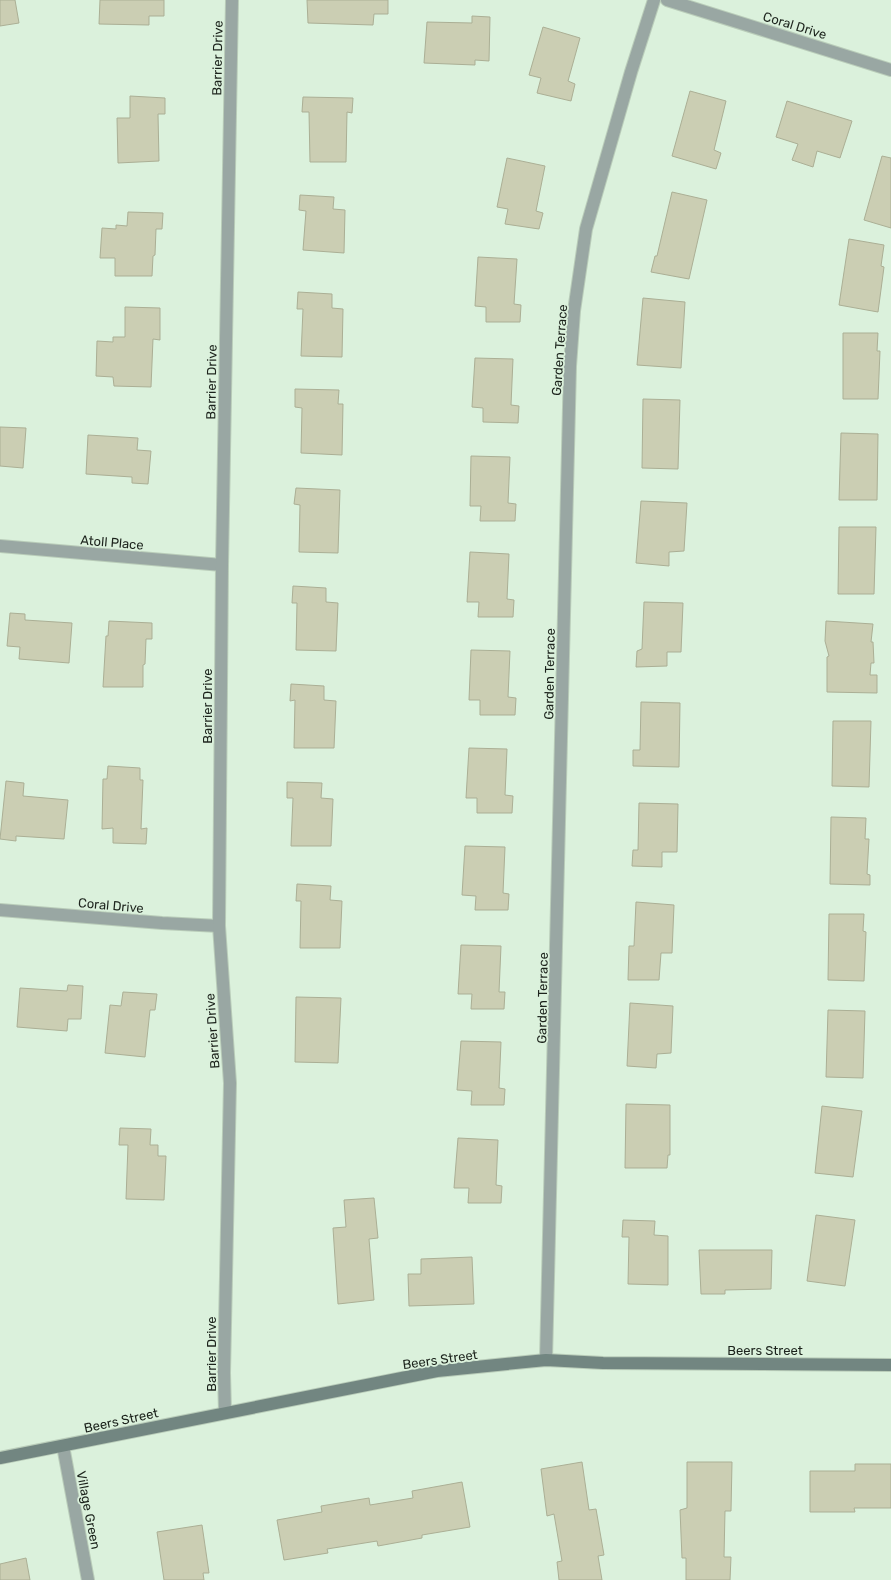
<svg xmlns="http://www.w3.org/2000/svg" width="891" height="1580" font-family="Rubik,sans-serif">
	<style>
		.building { fill: #cbceb3; stroke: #abaf95 }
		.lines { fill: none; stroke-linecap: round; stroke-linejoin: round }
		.street-casing { stroke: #b9ccb9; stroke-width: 14 }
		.secondary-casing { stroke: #b9ccb9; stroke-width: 14 }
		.street { stroke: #99a7a3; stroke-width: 12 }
		.secondary { stroke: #728681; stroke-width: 12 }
		.labels { text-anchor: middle; stroke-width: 3.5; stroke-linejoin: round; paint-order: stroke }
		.street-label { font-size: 13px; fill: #1c231c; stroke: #dbf1dc }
	</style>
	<rect width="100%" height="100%" fill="#dbf1dc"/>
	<g class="building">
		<polygon points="0,0 15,0 19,23 0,26"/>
		<polygon points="100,0 164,0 164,16 149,16 149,25 99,24"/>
		<polygon points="307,0 388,0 388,14 374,14 373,25 308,23"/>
		<polygon points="472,16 490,17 489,61 475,60 475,65 424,63 427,22 472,23"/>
		<polygon points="543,27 580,38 568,81 575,84 571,101 537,93 541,78 529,75"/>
		<polygon points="690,91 726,101 714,150 721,153 716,169 672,156"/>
		<polygon points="130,96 165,98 165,114 158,114 159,161 118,163 117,118 130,118"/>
		<polygon points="303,97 353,98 352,113 347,112 346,162 310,162 309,112 302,112"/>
		<polygon points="787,101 852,121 840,158 817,151 813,167 792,160 798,144 776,137"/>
		<polygon points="882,156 891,158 891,228 864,220"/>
		<polygon points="507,158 545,166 536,211 543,213 539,229 505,224 508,209 497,207"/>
		<polygon points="672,192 707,200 689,279 651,272 655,256 657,256"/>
		<polygon points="300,195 334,197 333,209 345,210 344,253 303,250 306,211 299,210"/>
		<polygon points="128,212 163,213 162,229 156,229 155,255 153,256 152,276 115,276 115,258 100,258 102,228 116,229 116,225 127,226"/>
		<polygon points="849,239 884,245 881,266 884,267 878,312 839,305"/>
		<polygon points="478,257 517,259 514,304 521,305 520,322 486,322 486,307 475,306"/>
		<polygon points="298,292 332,294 332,308 343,309 342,357 301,356 303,309 297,309"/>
		<polygon points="643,298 685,302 681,368 637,365"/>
		<polygon points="125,307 160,308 160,340 153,339 151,387 114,386 113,377 96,376 97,341 113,342 113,337 125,337"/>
		<polygon points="843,333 878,333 877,351 880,351 878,399 843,399"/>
		<polygon points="475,358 513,359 511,405 519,406 518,423 483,422 483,408 472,407"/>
		<polygon points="295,389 339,390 338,404 343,404 342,455 301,453 302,408 295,407"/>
		<polygon points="643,399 680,400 678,469 642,468"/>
		<polygon points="0,427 26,428 23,468 0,466"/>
		<polygon points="841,433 878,434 877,500 839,500"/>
		<polygon points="88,435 138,438 137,450 151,451 148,484 132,483 132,477 86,474"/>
		<polygon points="471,456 510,457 508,503 516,504 515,521 480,521 481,506 470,506"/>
		<polygon points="296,488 340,490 338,553 299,552 300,505 294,504"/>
		<polygon points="641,501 687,503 684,551 669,552 669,566 636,563"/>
		<polygon points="839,527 876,527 874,594 838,594"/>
		<polygon points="470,552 509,554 507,599 514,600 513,617 478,617 479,602 467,602"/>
		<polygon points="293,586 326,588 326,602 338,603 336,651 296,650 297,603 292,603"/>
		<polygon points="644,602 683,603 681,652 667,652 667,666 636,667 637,651 642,649"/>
		<polygon points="10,613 25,614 25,620 72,623 69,663 19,659 20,647 7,646"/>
		<polygon points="109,621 152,623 152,639 146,639 145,664 143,665 143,687 103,687 106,636 108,636"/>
		<polygon points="826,621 873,624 871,642 873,642 874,663 871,663 870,675 877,675 877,693 827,692 827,657 829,656 825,641"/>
		<polygon points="471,650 510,651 508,697 516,698 515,715 480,715 480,700 469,700"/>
		<polygon points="291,684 324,686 324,700 336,701 334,748 294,748 295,700 290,701"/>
		<polygon points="641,702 680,703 679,767 633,766 633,750 640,750"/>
		<polygon points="833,721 871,721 869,787 832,786"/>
		<polygon points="469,748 507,749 505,795 513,796 512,813 477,813 477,798 466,798"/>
		<polygon points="108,766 140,768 140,780 143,780 141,829 147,828 146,844 113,843 113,828 102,829 103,779 107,779"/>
		<polygon points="6,781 24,783 23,796 68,800 64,839 16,836 16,841 0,839"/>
		<polygon points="287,782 322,783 321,798 333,799 331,846 291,846 293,798 287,798"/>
		<polygon points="639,803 678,804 677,852 662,852 662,867 632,866 633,850 638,850"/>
		<polygon points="831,817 866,818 865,839 869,839 867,874 870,875 870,885 830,884"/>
		<polygon points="465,846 505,847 503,893 509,894 508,910 475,910 476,896 462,895"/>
		<polygon points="297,884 331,886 330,900 342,901 340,948 300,948 301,901 296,901"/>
		<polygon points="636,902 674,905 672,953 661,953 659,980 628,980 629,946 634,946"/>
		<polygon points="829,914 864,914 863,931 866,932 864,981 828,980"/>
		<polygon points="461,945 501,946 499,992 505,992 504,1009 471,1009 472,994 458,994"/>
		<polygon points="68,985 83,986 81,1019 68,1019 67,1031 17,1027 20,988 67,991"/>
		<polygon points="123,992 157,994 155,1010 150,1010 145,1057 105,1053 110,1005 121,1006"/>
		<polygon points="296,997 341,998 338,1063 295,1062"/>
		<polygon points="630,1003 673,1006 671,1053 657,1054 656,1068 627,1066"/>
		<polygon points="828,1010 865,1011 863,1078 826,1077"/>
		<polygon points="461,1041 501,1042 499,1088 505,1089 504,1105 471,1105 472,1091 457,1090"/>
		<polygon points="626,1104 670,1105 670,1155 668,1155 667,1168 625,1168"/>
		<polygon points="822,1106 862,1111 853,1177 815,1173"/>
		<polygon points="120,1128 151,1129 150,1145 158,1145 158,1156 166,1156 164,1200 126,1199 128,1145 119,1145"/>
		<polygon points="458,1138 498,1140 496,1185 502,1186 501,1203 468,1203 469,1188 454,1188"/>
		<polygon points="374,1198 378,1238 369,1239 374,1300 338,1304 333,1228 346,1227 344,1200"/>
		<polygon points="816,1215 855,1220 845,1286 807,1281"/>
		<polygon points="623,1220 655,1221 654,1235 668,1236 668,1285 628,1284 629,1237 622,1237"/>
		<polygon points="699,1250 772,1250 771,1289 725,1290 725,1294 701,1294"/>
		<polygon points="472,1257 474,1304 409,1306 408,1274 421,1274 421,1259"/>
		<polygon points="582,1462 589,1510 596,1509 604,1555 598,1556 602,1580 559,1580 557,1562 562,1561 554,1514 547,1516 541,1469"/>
		<polygon points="687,1462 732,1462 731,1511 725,1511 724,1557 731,1557 730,1580 686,1580 686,1558 682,1558 680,1510 687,1508"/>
		<polygon points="855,1464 891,1464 891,1508 854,1508 855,1512 810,1512 810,1471 855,1471"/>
		<polygon points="462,1482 470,1527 422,1535 422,1538 378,1546 377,1541 327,1549 328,1553 284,1560 277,1520 322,1512 321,1506 369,1498 370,1505 413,1498 412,1491"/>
		<polygon points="202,1525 209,1573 203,1573 204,1580 164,1580 157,1532"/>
		<polygon points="26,1558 30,1580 0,1580 0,1564"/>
	</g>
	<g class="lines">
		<g class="street-casing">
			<g id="street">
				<polyline points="667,0 891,70"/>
				<polyline points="0,546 222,565"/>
				<polyline points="0,910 162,923 219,926"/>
				<polyline points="546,1360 570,366 574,311 586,229 631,72 654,0"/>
				<polyline points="225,1412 224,1373 230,1083 219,926 222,565 232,0"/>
				<polyline points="63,1446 88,1580"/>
			</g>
		</g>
		<g class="secondary-casing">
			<polyline id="secondary" points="0,1458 437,1371 546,1360 603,1363 891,1365"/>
		</g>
		<use href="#street" class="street"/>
		<use href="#secondary" class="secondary"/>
	</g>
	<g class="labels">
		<g class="street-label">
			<text transform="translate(795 25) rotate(17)" y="5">Coral Drive</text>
			<text transform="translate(217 58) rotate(-89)" y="5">Barrier Drive</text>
			<text transform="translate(559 350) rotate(-86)" y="5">Garden Terrace</text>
			<text transform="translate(211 382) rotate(-89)" y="5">Barrier Drive</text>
			<text transform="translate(112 542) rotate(5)" y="5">Atoll Place</text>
			<text transform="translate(549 674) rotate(-89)" y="5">Garden Terrace</text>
			<text transform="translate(207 706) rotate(-90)" y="5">Barrier Drive</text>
			<text transform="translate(111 905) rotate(5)" y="5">Coral Drive</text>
			<text transform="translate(542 998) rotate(-89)" y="5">Garden Terrace</text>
			<text transform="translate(212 1031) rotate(-94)" y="5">Barrier Drive</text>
			<text x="765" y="1355">Beers Street</text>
			<text transform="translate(211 1354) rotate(-90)" y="5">Barrier Drive</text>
			<text transform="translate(440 1359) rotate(-8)" y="5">Beers Street</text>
			<text transform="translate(121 1420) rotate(-12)" y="5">Beers Street</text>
			<text transform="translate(89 1510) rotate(79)" y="5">Village Green</text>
		</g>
	</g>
</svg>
